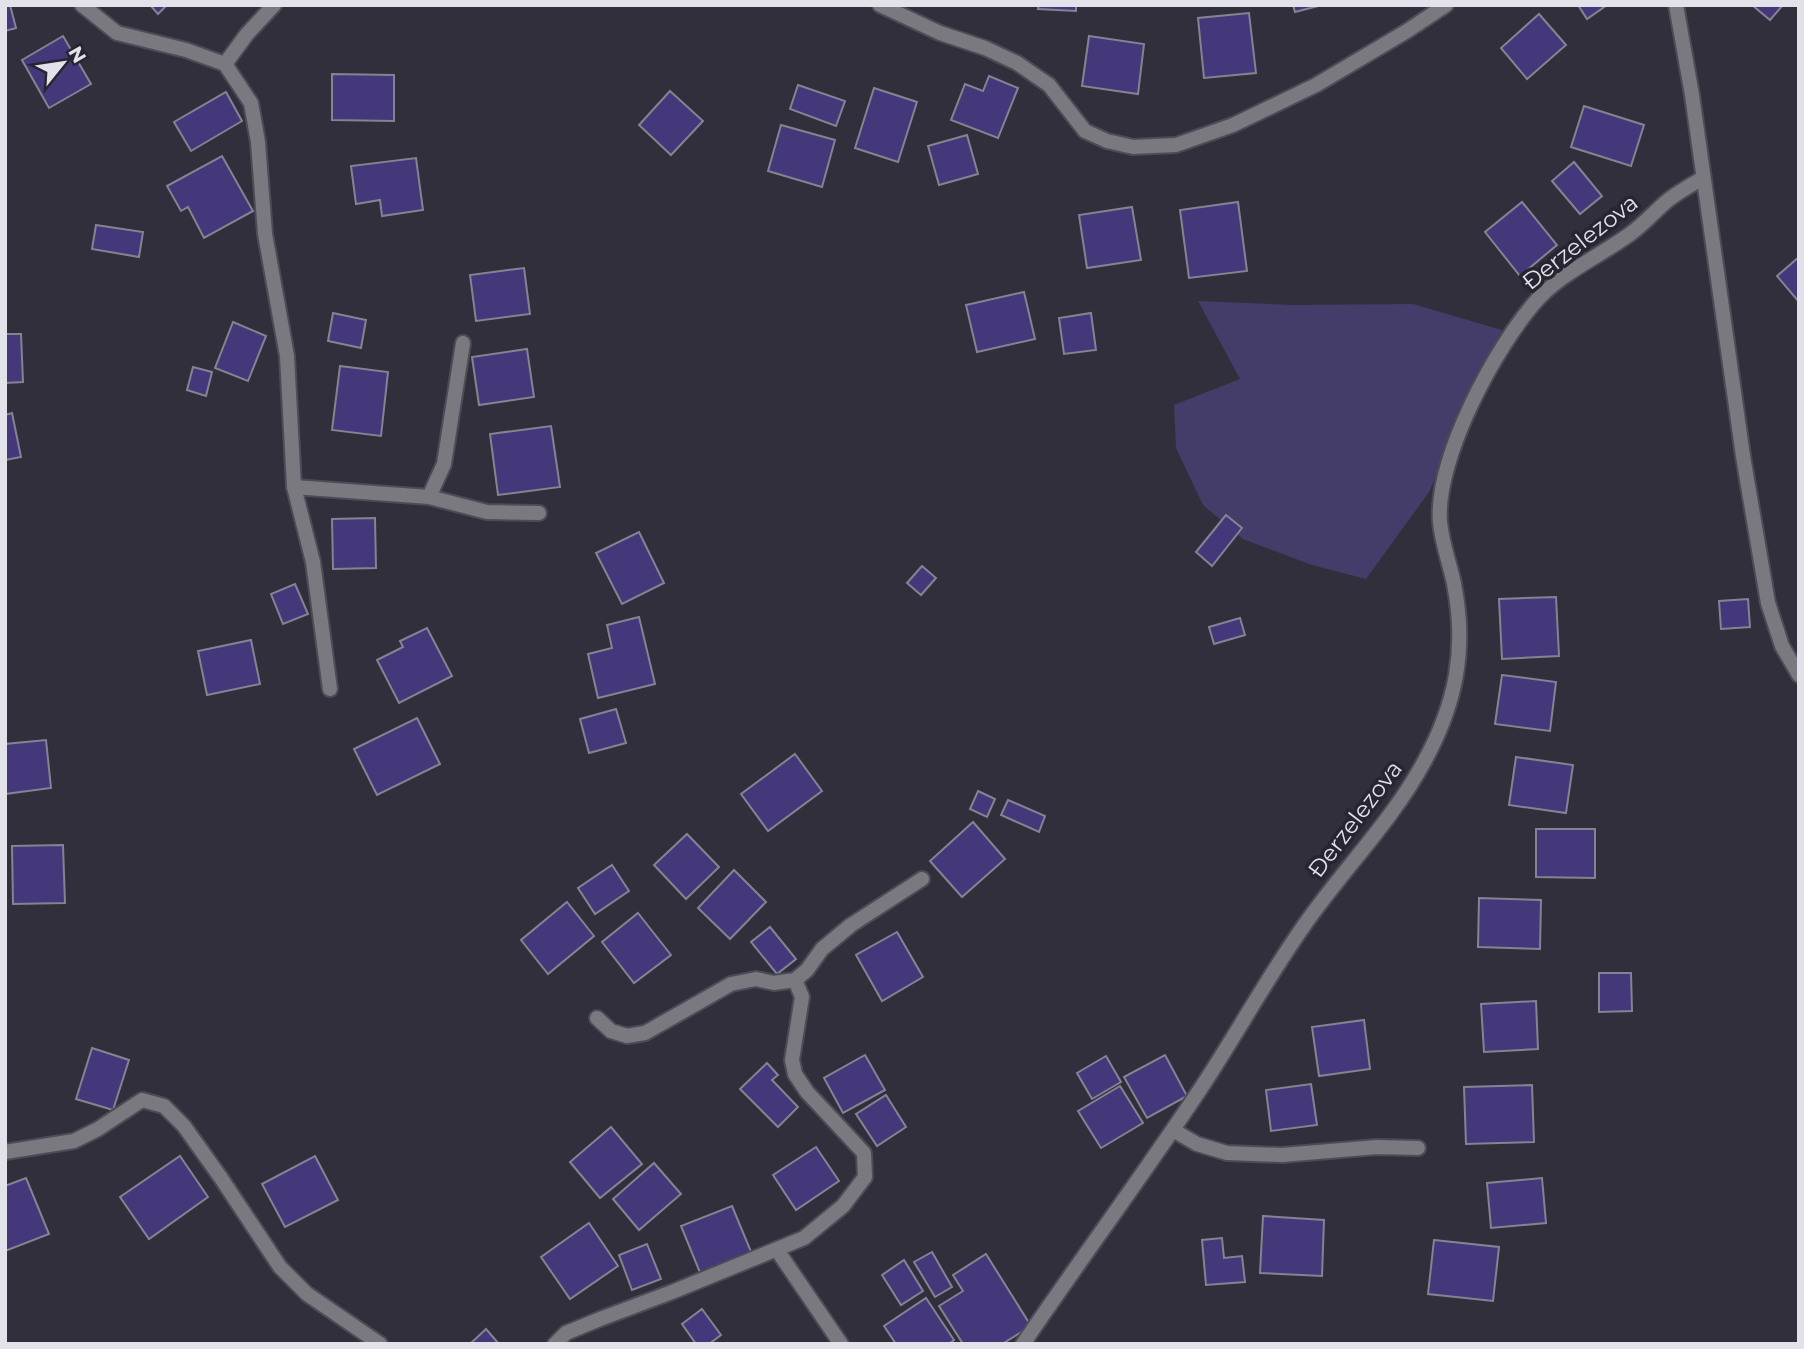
<svg xmlns="http://www.w3.org/2000/svg" width="1804" height="1349" font-family="Montserrat,sans-serif">
	<style>
		.green { fill: #443d69 }
		.building { fill: #45387a; stroke: #848392; stroke-width: 2 }
		.lines { fill: none; stroke-linecap: round; stroke-linejoin: round }
		.service-casing { stroke: #4c4c57; stroke-width: 18 }
		.minor-casing { stroke: #4c4c57; stroke-width: 18 }
		.service { stroke: #79797f; stroke-width: 14 }
		.minor { stroke: #79797f; stroke-width: 14 }
		.labels { text-anchor: middle; stroke-width: 7; stroke-linejoin: round; paint-order: stroke }
		.street-label { font-size: 23px; fill: #e2e2ea; stroke: #262531 }
	</style>
	<rect width="100%" height="100%" fill="#302f3b"/>
	<polygon class="green" points="1198,301 1293,305 1413,304 1502,330 1429,492 1366,579 1312,565 1243,539 1203,505 1176,448 1174,405 1240,379"/>
	<g class="building">
		<polygon points="5,5 10,5 16,28 5,31"/>
		<polygon points="150,5 167,5 158,14"/>
		<polygon points="1039,5 1076,5 1076,11 1038,9"/>
		<polygon points="1293,5 1322,5 1295,12"/>
		<polygon points="1578,5 1607,5 1587,19"/>
		<polygon points="1752,5 1783,5 1770,20"/>
		<polygon points="1249,13 1256,73 1204,78 1198,18"/>
		<polygon points="1539,14 1566,45 1527,79 1501,48"/>
		<polygon points="63,36 91,84 49,108 22,60"/>
		<polygon points="1089,36 1144,44 1138,94 1082,86"/>
		<polygon points="332,74 394,75 394,121 332,120"/>
		<polygon points="989,76 1018,88 998,138 951,120 965,84 983,91"/>
		<polygon points="798,85 845,101 836,126 790,109"/>
		<polygon points="874,88 917,102 898,162 855,148"/>
		<polygon points="670,91 703,121 671,155 639,125"/>
		<polygon points="226,92 242,121 191,151 174,122"/>
		<polygon points="1584,106 1644,125 1631,166 1571,147"/>
		<polygon points="781,125 835,140 822,187 768,171"/>
		<polygon points="967,135 978,174 939,185 928,146"/>
		<polygon points="222,156 253,211 204,238 188,207 181,211 167,186"/>
		<polygon points="416,158 423,210 382,216 380,200 356,204 351,166"/>
		<polygon points="1574,162 1602,196 1580,214 1552,181"/>
		<polygon points="1238,202 1247,271 1189,278 1180,210"/>
		<polygon points="1522,202 1557,245 1520,276 1485,232"/>
		<polygon points="1132,207 1141,260 1087,268 1079,215"/>
		<polygon points="96,225 143,232 139,257 92,249"/>
		<polygon points="1799,257 1799,302 1777,276"/>
		<polygon points="524,268 530,314 476,321 470,275"/>
		<polygon points="1024,292 1035,339 977,352 966,305"/>
		<polygon points="333,313 366,320 361,348 328,341"/>
		<polygon points="1091,313 1096,350 1064,354 1059,318"/>
		<polygon points="233,322 266,336 248,381 215,368"/>
		<polygon points="5,334 21,334 23,382 5,383"/>
		<polygon points="527,349 534,397 479,405 472,357"/>
		<polygon points="340,366 388,372 381,436 332,430"/>
		<polygon points="193,367 212,372 206,396 187,390"/>
		<polygon points="12,413 21,457 5,460 5,415"/>
		<polygon points="551,426 560,487 498,495 490,434"/>
		<polygon points="1226,515 1242,528 1212,566 1196,552"/>
		<polygon points="375,518 376,568 333,569 332,519"/>
		<polygon points="639,532 664,583 622,604 596,553"/>
		<polygon points="922,566 936,578 921,595 907,583"/>
		<polygon points="295,584 308,614 283,624 271,594"/>
		<polygon points="1556,597 1559,656 1502,659 1499,599"/>
		<polygon points="1748,599 1750,627 1721,629 1719,601"/>
		<polygon points="639,617 655,684 598,698 588,654 612,648 607,625"/>
		<polygon points="1240,618 1245,635 1214,644 1209,627"/>
		<polygon points="427,628 452,676 399,703 377,660 403,647 400,641"/>
		<polygon points="251,640 260,684 207,695 198,651"/>
		<polygon points="1502,675 1556,682 1550,731 1495,724"/>
		<polygon points="616,709 626,743 589,753 580,719"/>
		<polygon points="417,718 440,764 377,795 354,749"/>
		<polygon points="46,740 51,788 5,794 5,744"/>
		<polygon points="795,754 822,791 768,831 741,794"/>
		<polygon points="1516,757 1573,765 1566,813 1509,805"/>
		<polygon points="978,791 995,799 987,817 970,809"/>
		<polygon points="1008,800 1045,816 1039,832 1001,815"/>
		<polygon points="973,822 1005,859 962,897 930,861"/>
		<polygon points="1536,829 1595,829 1595,878 1536,877"/>
		<polygon points="687,834 719,867 686,899 654,865"/>
		<polygon points="63,845 65,903 13,904 12,846"/>
		<polygon points="612,865 629,891 595,914 578,888"/>
		<polygon points="734,870 766,902 730,939 698,908"/>
		<polygon points="1479,898 1541,900 1540,949 1478,947"/>
		<polygon points="567,902 594,936 548,974 521,940"/>
		<polygon points="638,913 671,955 634,983 602,942"/>
		<polygon points="770,927 796,959 777,974 751,942"/>
		<polygon points="897,932 923,977 882,1001 856,955"/>
		<polygon points="1599,973 1631,973 1632,1011 1599,1012"/>
		<polygon points="1536,1001 1538,1049 1484,1052 1481,1004"/>
		<polygon points="1364,1020 1370,1069 1319,1076 1312,1027"/>
		<polygon points="92,1048 129,1060 113,1110 76,1099"/>
		<polygon points="865,1055 885,1090 843,1113 824,1078"/>
		<polygon points="1165,1055 1187,1096 1147,1118 1124,1077"/>
		<polygon points="1106,1056 1121,1082 1092,1099 1077,1073"/>
		<polygon points="767,1063 778,1075 772,1080 798,1107 778,1127 740,1089"/>
		<polygon points="1311,1084 1317,1125 1271,1131 1266,1090"/>
		<polygon points="1532,1085 1534,1142 1466,1144 1464,1087"/>
		<polygon points="1120,1086 1143,1123 1101,1148 1078,1111"/>
		<polygon points="886,1095 906,1127 877,1146 856,1114"/>
		<polygon points="611,1127 642,1164 600,1198 570,1162"/>
		<polygon points="816,1147 839,1181 796,1210 773,1175"/>
		<polygon points="180,1156 208,1197 149,1239 120,1197"/>
		<polygon points="315,1156 338,1200 285,1227 262,1184"/>
		<polygon points="654,1163 681,1194 639,1230 613,1199"/>
		<polygon points="26,1178 49,1234 5,1251 5,1186"/>
		<polygon points="1542,1178 1546,1223 1491,1228 1487,1183"/>
		<polygon points="732,1206 752,1254 701,1275 681,1226"/>
		<polygon points="1263,1216 1324,1220 1322,1276 1260,1273"/>
		<polygon points="589,1223 618,1266 570,1299 541,1257"/>
		<polygon points="1222,1238 1224,1258 1242,1256 1245,1282 1206,1285 1202,1240"/>
		<polygon points="1434,1240 1499,1247 1493,1301 1428,1294"/>
		<polygon points="647,1244 661,1279 632,1290 619,1255"/>
		<polygon points="932,1252 952,1287 935,1297 914,1262"/>
		<polygon points="986,1254 1031,1326 1002,1344 963,1344 939,1306 963,1291 953,1275"/>
		<polygon points="904,1260 923,1291 901,1305 882,1275"/>
		<polygon points="926,1298 954,1340 949,1344 896,1344 884,1326"/>
		<polygon points="702,1309 721,1335 709,1344 696,1344 682,1324"/>
		<polygon points="486,1329 499,1344 470,1344"/>
	</g>
	<g class="lines">
		<g class="service-casing">
			<g id="service">
				<polyline points="294,487 429,497 487,512 539,513"/>
				<polyline points="429,497 444,464 463,343"/>
			</g>
		</g>
		<g class="minor-casing">
			<g id="minor">
				<polyline points="82,5 117,33 186,50 225,64 251,103 258,142 265,234 287,356 294,487 313,562 330,689"/>
				<polyline points="880,5 940,33 985,48 1017,63 1049,85 1085,131 1107,141 1133,147 1176,145 1233,125 1316,85 1407,31 1446,5"/>
				<polyline points="1676,5 1692,95 1743,456 1768,603 1782,646 1799,675"/>
				<polyline points="225,64 247,34 274,5"/>
				<polyline points="597,1018 611,1031 627,1036 645,1033 731,984 756,979 774,983 795,980 807,970 822,949 851,925 922,879"/>
				<polyline points="1173,1130 1197,1144 1227,1153 1282,1155 1377,1147 1418,1148"/>
				<polyline points="5,1152 74,1141 98,1129 142,1100 164,1106 184,1126 221,1178 280,1267 307,1294 380,1344"/>
				<polyline points="777,1250 841,1344"/>
				<polyline points="555,1344 566,1333 600,1319 672,1292 804,1238 843,1206 865,1177 864,1153 807,1092 795,1074 792,1060 802,997 795,980"/>
				<path d="M1023,1344C1080,1260 1141,1178 1197,1094C1234,1039 1265,981 1303,927C1341,872 1393,820 1424,762C1456,704 1467,649 1454,584C1450,564 1442,544 1440,522C1435,459 1496,345 1538,299C1563,272 1600,256 1630,234C1644,224 1654,212 1667,201C1678,192 1691,185 1703,178"/>
			</g>
		</g>
		<use href="#service" class="service"/>
		<use href="#minor" class="minor"/>
	</g>
	<g class="labels">
		<g class="street-label">
			<text transform="translate(1580 242) rotate(-38)" y="8">Đerzelezova</text>
			<text transform="translate(1355 819) rotate(-53)" y="8">Đerzelezova</text>
		</g>
	</g>
	<rect width="1804" height="1349" fill="none" stroke="#e2e2ea" stroke-width="14"/>
	<g transform="translate(63 63) rotate(60)" stroke="#262531" stroke-width="5" paint-order="stroke">
	<path d="M0-5L12 26L0 18L-12 26Z" fill="#e2e2ea"/>
	<text y="-10" font-size="19" font-weight="bold" text-anchor="middle" fill="#e2e2ea">N</text>
	</g>
</svg>
